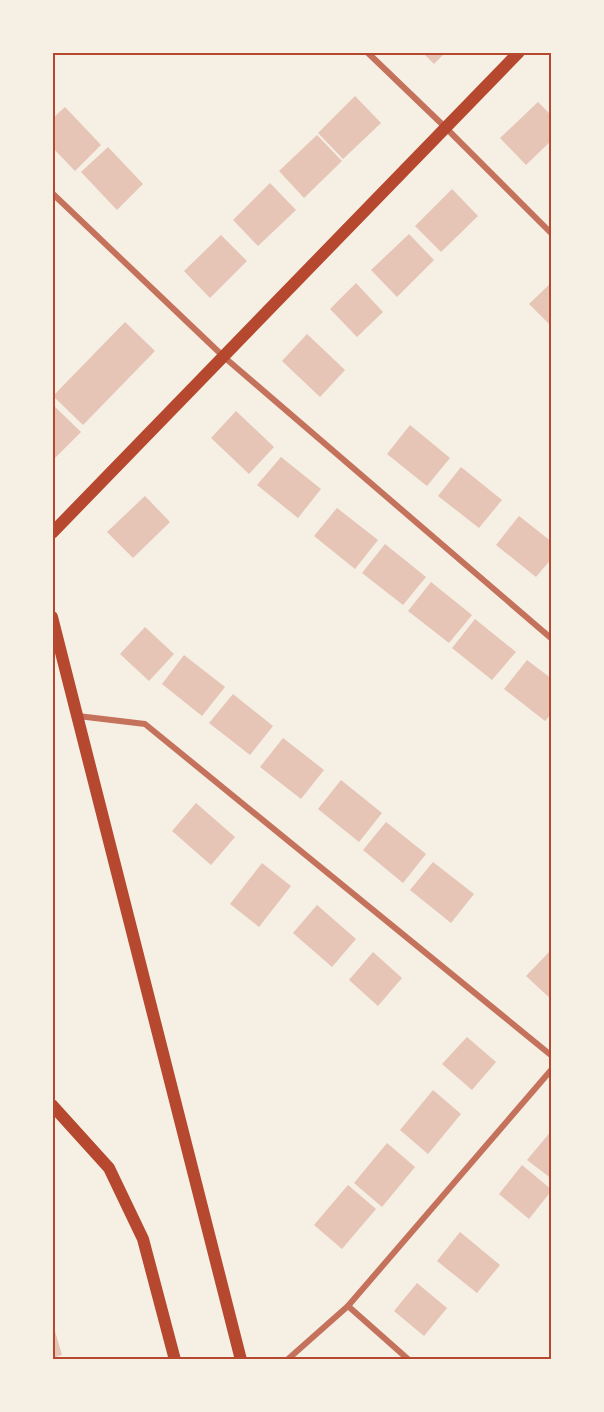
<svg xmlns="http://www.w3.org/2000/svg" width="604" height="1412" font-family="Montserrat,sans-serif">
	<style>
		.building { fill: #e6c5b7 }
		.lines { fill: none; stroke-linecap: round; stroke-linejoin: round }
		.minor { stroke: #c5725c; stroke-width: 6 }
		.secondary { stroke: #b5482f; stroke-width: 12 }
		.neatline { fill: none; stroke: #b5482f; stroke-width: 2 }
	</style>
	<rect width="100%" height="100%" fill="#f6efe4"/>
	<g class="building">
		<polygon points="422,52 446,52 434,64"/>
		<polygon points="355,96 381,123 343,159 318,133"/>
		<polygon points="538,102 552,116 552,140 526,165 500,138"/>
		<polygon points="65,107 101,145 75,171 52,147 52,119"/>
		<polygon points="317,135 342,161 304,198 279,171"/>
		<polygon points="108,147 143,184 117,210 81,172"/>
		<polygon points="270,183 296,210 258,246 233,220"/>
		<polygon points="452,189 478,216 441,252 415,226"/>
		<polygon points="409,234 434,260 397,297 371,270"/>
		<polygon points="221,235 247,261 210,298 184,271"/>
		<polygon points="552,282 552,327 529,304"/>
		<polygon points="356,283 383,312 357,337 330,309"/>
		<polygon points="125,322 155,351 83,425 53,396"/>
		<polygon points="307,334 345,370 320,397 282,361"/>
		<polygon points="52,404 81,432 52,461"/>
		<polygon points="236,411 274,447 249,474 211,438"/>
		<polygon points="410,425 450,458 427,486 387,454"/>
		<polygon points="281,457 321,489 298,518 257,485"/>
		<polygon points="461,467 502,500 479,528 438,496"/>
		<polygon points="145,496 170,522 133,558 107,532"/>
		<polygon points="337,508 378,540 355,569 314,536"/>
		<polygon points="519,516 552,542 552,558 536,577 496,545"/>
		<polygon points="385,544 426,577 403,605 362,573"/>
		<polygon points="431,582 472,615 449,643 408,611"/>
		<polygon points="475,619 516,652 492,680 452,648"/>
		<polygon points="145,627 174,654 149,681 120,654"/>
		<polygon points="184,655 225,687 202,716 162,684"/>
		<polygon points="527,660 552,679 552,713 545,721 504,689"/>
		<polygon points="233,694 273,726 250,755 209,723"/>
		<polygon points="283,738 324,770 301,799 260,767"/>
		<polygon points="341,780 382,813 359,842 318,809"/>
		<polygon points="196,803 235,837 211,865 172,831"/>
		<polygon points="386,822 426,854 403,883 363,850"/>
		<polygon points="433,862 474,894 451,923 410,890"/>
		<polygon points="262,863 291,886 259,927 230,904"/>
		<polygon points="317,905 356,939 332,967 293,933"/>
		<polygon points="552,949 552,1000 526,976"/>
		<polygon points="373,952 402,978 378,1006 349,980"/>
		<polygon points="467,1037 496,1062 472,1090 442,1064"/>
		<polygon points="433,1090 461,1114 428,1154 400,1130"/>
		<polygon points="552,1130 552,1179 527,1160"/>
		<polygon points="387,1143 415,1167 382,1207 354,1183"/>
		<polygon points="522,1165 552,1190 529,1219 499,1194"/>
		<polygon points="348,1185 376,1209 342,1249 314,1225"/>
		<polygon points="460,1232 500,1265 477,1293 437,1261"/>
		<polygon points="417,1283 447,1308 424,1336 394,1311"/>
		<polygon points="52,1321 62,1355 52,1358"/>
	</g>
	<g class="lines">
		<g class="minor">
			<polyline points="367,52 446,128 552,234"/>
			<polyline points="52,193 224,357 552,639"/>
			<polyline points="78,716 145,724 552,1056"/>
			<polyline points="348,1306 409,1360"/>
			<polyline points="287,1360 348,1306 552,1069"/>
		</g>
		<g class="secondary">
			<polyline points="52,533 519,52"/>
			<polyline points="52,617 241,1360"/>
			<polyline points="52,1105 109,1168 143,1239 175,1360"/>
		</g>
	</g>
	<rect width="604" height="1412" fill="none" stroke="#f6efe4" stroke-width="108"/>
	<rect x="54" y="54" width="496" height="1304" class="neatline"/>
</svg>
